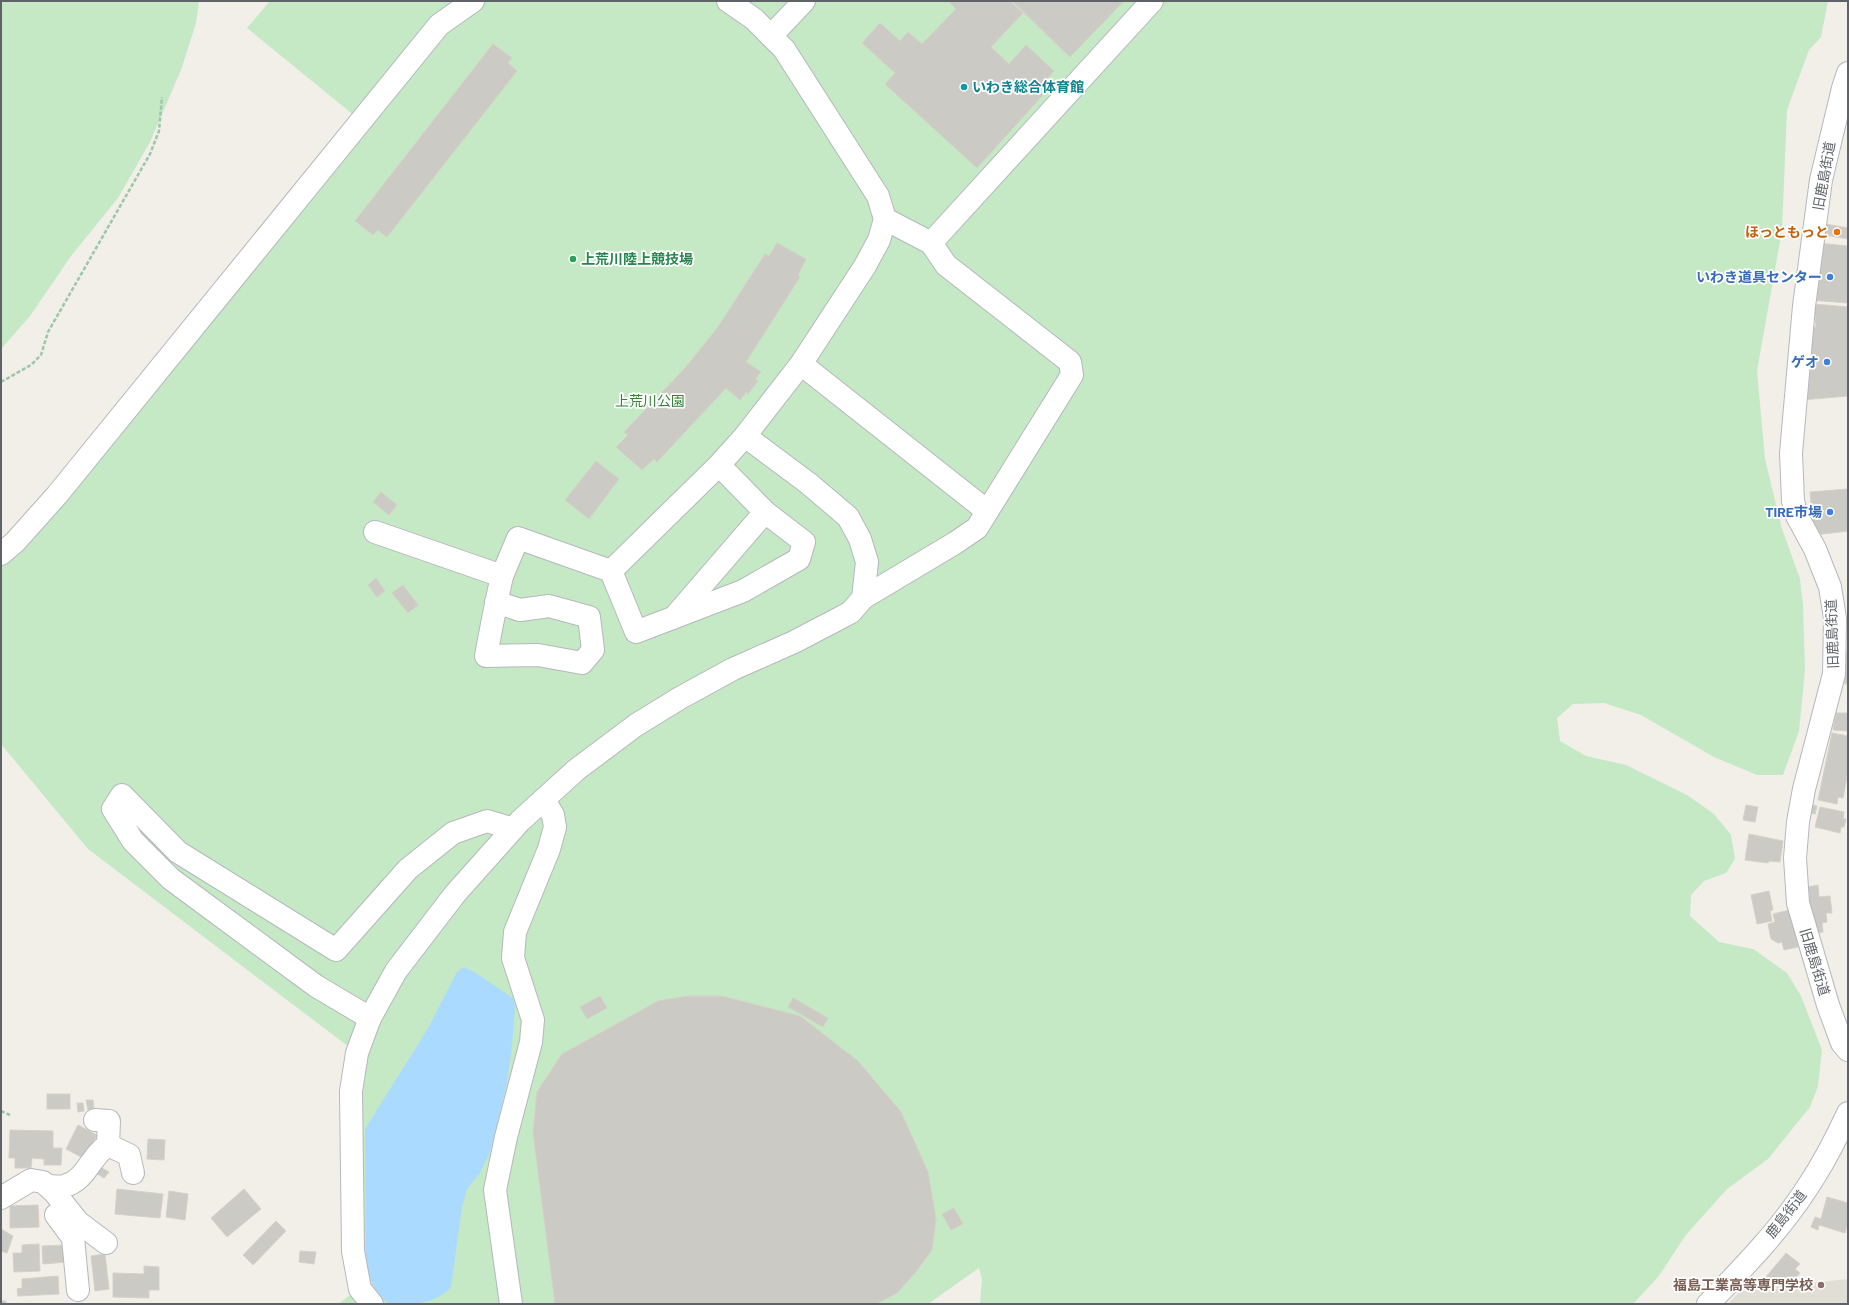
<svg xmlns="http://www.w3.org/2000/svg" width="1849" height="1305" font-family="Barlow,'Noto Sans JP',sans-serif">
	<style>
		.education { fill: #e1ded6 }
		.green { fill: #c5e8c5 }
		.water { fill: #aadaff }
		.building { fill: #cccac5; stroke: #d6d1c6 }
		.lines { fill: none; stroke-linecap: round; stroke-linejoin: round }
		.minor-casing { stroke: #b5b8bc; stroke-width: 24 }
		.path { stroke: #9cc7a9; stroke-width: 2.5; stroke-dasharray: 4 2; stroke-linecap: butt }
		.minor { stroke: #fff; stroke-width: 22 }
		.culture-dot { fill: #0f9aa8; stroke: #fff; stroke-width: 1.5 }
		.food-dot { fill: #e8710a; stroke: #fff; stroke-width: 1.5 }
		.leisure-dot { fill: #2e9e5b; stroke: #fff; stroke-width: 1.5 }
		.shop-dot { fill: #3f7fe0; stroke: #fff; stroke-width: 1.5 }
		.education-dot { fill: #8d6e63; stroke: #fff; stroke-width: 1.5 }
		.labels { text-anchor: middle; stroke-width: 3.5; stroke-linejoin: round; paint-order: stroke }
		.culture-label { font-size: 14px; font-weight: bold; fill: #0d838f; stroke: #fff; text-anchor: start }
		.street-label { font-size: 14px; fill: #5f6368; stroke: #fff }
		.food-label { font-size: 14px; font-weight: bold; fill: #c56008; stroke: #fff; text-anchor: end }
		.leisure-label { font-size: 14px; font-weight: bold; fill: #27864d; stroke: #fff; text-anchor: start }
		.shop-label { font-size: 14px; font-weight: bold; fill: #366cbe; stroke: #fff; text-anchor: end }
		.park-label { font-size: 14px; fill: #348238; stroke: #fff }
		.education-label { font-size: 14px; font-weight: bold; fill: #785e54; stroke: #fff; text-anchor: end }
	</style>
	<rect width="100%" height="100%" fill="#f1efe8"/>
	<polygon class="education" points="1848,1279 1848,1304 1728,1304 1740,1291"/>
	<g class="green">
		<polygon points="1,1 199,1 196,23 181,70 150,142 118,198 71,256 30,316 1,349"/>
		<polygon points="270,1 1828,1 1821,37 1809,50 1787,110 1782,230 1757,371 1765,459 1782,529 1800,579 1803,605 1805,670 1799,731 1783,775 1757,775 1714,757 1641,715 1604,703 1573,704 1557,718 1560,741 1586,756 1626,765 1687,795 1714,814 1731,835 1735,859 1726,873 1704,881 1691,895 1690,916 1719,942 1753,949 1787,973 1801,996 1822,1050 1818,1086 1810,1107 1768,1159 1727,1189 1685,1236 1659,1276 1633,1304 980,1304 982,1279 979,1268 928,1304 338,1304 360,1288 357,1053 88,849 1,744 1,554 361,121 247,28"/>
	</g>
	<path class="water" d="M464,967L476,973L514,999L515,1008L511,1055L506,1087L490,1152L480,1173L467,1189L462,1206L451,1287C434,1305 414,1304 389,1304C376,1293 371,1282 366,1265L365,1129L427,1030L457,972Z"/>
	<g class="building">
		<polygon points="1010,1 1023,13 991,47 1009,64 1026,45 1054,71 1037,90 1043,95 977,168 885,84 895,73 862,43 880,23 900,41 908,32 922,44 956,9 948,1"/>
		<polygon points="1012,1 1124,1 1070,57"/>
		<polygon points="493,44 512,58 508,63 517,71 387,237 378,230 373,235 355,221"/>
		<polygon points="1826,224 1848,228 1848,239 1825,235"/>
		<polygon points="777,243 806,259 798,275 800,277 746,362 761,372 755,379 758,381 748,394 746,392 740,400 726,388 657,462 654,459 642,470 616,447 628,435 624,432 686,367 718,327 765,254 769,256"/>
		<polygon points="1818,243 1848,246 1848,303 1809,300"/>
		<polygon points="1814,304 1848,307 1848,396 1802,400 1810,327 1816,327"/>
		<polygon points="596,461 619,479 589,519 565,500"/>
		<polygon points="1848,489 1848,531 1814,535 1810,492"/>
		<polygon points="381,492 397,505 389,515 373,502"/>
		<polygon points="376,578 385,591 377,597 368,585"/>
		<polygon points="403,585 418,605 408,613 392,593"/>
		<polygon points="1844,652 1848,652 1848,661 1845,661"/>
		<polygon points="1844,662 1848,662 1848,684 1845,684"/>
		<polygon points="1836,713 1848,713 1848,731 1833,730"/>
		<polygon points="1832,733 1848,736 1848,771 1843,798 1838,797 1837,804 1818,800"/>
		<polygon points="1746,805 1758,807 1755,822 1743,820"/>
		<polygon points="1813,805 1817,806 1815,814 1811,813"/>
		<polygon points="1820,807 1844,812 1843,819 1846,819 1844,827 1841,827 1840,833 1815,827"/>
		<polygon points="1749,834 1783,841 1780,862 1769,861 1768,863 1745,860"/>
		<polygon points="1818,885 1819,897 1830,896 1832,913 1826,913 1827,922 1822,923 1823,932 1813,933 1808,887"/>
		<polygon points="1769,891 1773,910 1770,911 1772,921 1757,924 1751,895"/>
		<polygon points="1794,909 1800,938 1796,939 1798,947 1784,950 1782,942 1778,943 1771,939 1768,924 1775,922 1773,914"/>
		<polygon points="600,996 607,1008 587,1019 580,1007"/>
		<polygon points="688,996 722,996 800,1016 858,1061 901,1112 928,1172 936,1219 932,1250 915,1273 897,1293 876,1304 555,1304 533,1133 537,1092 562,1054 658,1001"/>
		<polygon points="793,998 828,1018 823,1027 788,1007"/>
		<rect x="47" y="1094" width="23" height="15"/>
		<polygon points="86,1100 93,1100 94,1109 88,1110"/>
		<polygon points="77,1103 83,1103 84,1111 78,1112"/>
		<polygon points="78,1125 97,1135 85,1159 66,1149"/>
		<polygon points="10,1130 53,1131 53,1148 62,1148 61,1165 44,1165 44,1159 32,1158 31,1168 15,1168 15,1158 9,1158"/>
		<polygon points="148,1139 165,1140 164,1160 147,1159"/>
		<polygon points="100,1167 109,1172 104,1178 96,1173"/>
		<polygon points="117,1189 163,1194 160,1218 115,1214"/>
		<polygon points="244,1189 261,1209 227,1237 211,1218"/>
		<polygon points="169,1191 188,1194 185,1220 166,1217"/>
		<polygon points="1827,1197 1848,1203 1848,1223 1845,1233 1819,1225 1818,1230 1811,1227 1815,1217 1821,1219"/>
		<polygon points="38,1205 39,1227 10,1228 10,1206"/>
		<polygon points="954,1208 963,1224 951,1230 942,1214"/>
		<polygon points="276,1221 286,1231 253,1265 243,1255"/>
		<polygon points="1,1229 13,1236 7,1253 1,1251"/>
		<polygon points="39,1244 40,1271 14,1272 13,1253 22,1253 22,1245"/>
		<polygon points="66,1245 67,1262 43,1264 42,1246"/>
		<polygon points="300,1251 316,1252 314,1264 299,1262"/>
		<polygon points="1786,1253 1800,1264 1795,1269 1800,1273 1790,1286 1785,1282 1781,1287 1776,1283 1774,1286 1765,1278"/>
		<polygon points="105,1254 109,1289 95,1291 91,1256"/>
		<polygon points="144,1266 159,1267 159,1290 149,1290 149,1298 113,1297 113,1273 144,1274"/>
		<polygon points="58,1276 59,1294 18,1296 17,1289 22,1288 22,1279"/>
		<rect x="1" y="1301" width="5" height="3"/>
	</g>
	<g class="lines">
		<g class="minor-casing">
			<g id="minor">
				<polyline points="771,36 804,1"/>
				<polyline points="1848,73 1843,88 1821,180 1804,306 1791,453 1793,501 1797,516 1815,549 1830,587 1835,618 1834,674 1804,789 1798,822 1795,858 1798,903 1828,1005 1842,1043 1848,1050"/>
				<polyline points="931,243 1152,1"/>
				<polyline points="801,364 987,511"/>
				<polyline points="375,532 502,576 518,538 611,571 636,632 743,591 799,559 804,542 765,512 719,465"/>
				<polyline points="1,554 15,542 57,495 439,25 473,1"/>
				<polyline points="611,571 719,465 745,436 801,364 865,266 879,240 885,219 878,196 784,49 754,19 728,1"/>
				<polyline points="863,598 955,543 977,528 1072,375 1070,362 946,265 931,243 885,219"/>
				<path d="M496,602L520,610L549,606L589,617L593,650L582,663L538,655L486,656C491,629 496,603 502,576"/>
				<polyline points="677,614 765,512"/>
				<polyline points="370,1018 316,986 171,879 133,841 113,809 122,795 178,852 336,950 408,869 453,833 487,821 513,829"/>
				<polyline points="95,1120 109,1121 108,1145"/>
				<path d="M48,1186C53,1186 59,1187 64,1186C86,1181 91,1155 108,1145L129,1155L133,1173"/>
				<polyline points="1,1198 31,1180 43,1182 55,1193 78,1222 106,1243"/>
				<polyline points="56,1215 73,1238 78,1290"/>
				<polyline points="372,1304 360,1289 353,1251 351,1091 357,1053 370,1018 396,971 455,894 520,821 576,770 636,725 680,698 733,669 794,642 840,618 851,612 863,598 867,562 860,539 848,517 808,483 745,436"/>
				<polyline points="511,1304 495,1190 506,1137 531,1042 533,1020 513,958 515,932 549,849 555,827 553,815 544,800"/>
				<path d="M1708,1304C1743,1268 1780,1230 1807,1188C1823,1164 1836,1139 1848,1113"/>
			</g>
		</g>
		<g class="path">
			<polyline points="1,382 31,365 41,355 48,332 150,154 159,131 162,97"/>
			<polyline points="1,1111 10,1115"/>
		</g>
		<use href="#minor" class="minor"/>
	</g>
	<circle class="culture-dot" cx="964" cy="87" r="4"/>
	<circle class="food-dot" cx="1837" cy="232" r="4"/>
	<circle class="leisure-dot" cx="573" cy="259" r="4"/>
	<g class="shop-dot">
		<circle cx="1830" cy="277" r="4"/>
		<circle cx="1827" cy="362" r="4"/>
		<circle cx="1830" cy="512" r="4"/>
	</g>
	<circle class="education-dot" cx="1821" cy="1285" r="4"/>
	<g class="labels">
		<g class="culture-label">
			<text x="972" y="92">いわき総合体育館</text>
		</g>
		<g class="street-label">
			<text transform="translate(1824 176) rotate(-80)" y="5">旧鹿島街道</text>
			<text transform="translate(1832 634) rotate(-92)" y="5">旧鹿島街道</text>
			<text transform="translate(1815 962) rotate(73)" y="5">旧鹿島街道</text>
			<text transform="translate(1786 1214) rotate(-52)" y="5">鹿島街道</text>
		</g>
		<g class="food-label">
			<text x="1829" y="237">ほっともっと</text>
		</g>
		<g class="leisure-label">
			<text x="581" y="264">上荒川陸上競技場</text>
		</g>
		<g class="shop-label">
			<text x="1822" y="282">いわき道具センター</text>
			<text x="1819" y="367">ゲオ</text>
			<text x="1822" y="517">TIRE市場</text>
		</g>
		<g class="park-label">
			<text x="650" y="406">上荒川公園</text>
		</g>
		<g class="education-label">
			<text x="1813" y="1290">福島工業高等専門学校</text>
		</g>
	</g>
	<rect width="1849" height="1305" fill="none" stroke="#5f6368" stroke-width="4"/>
</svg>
